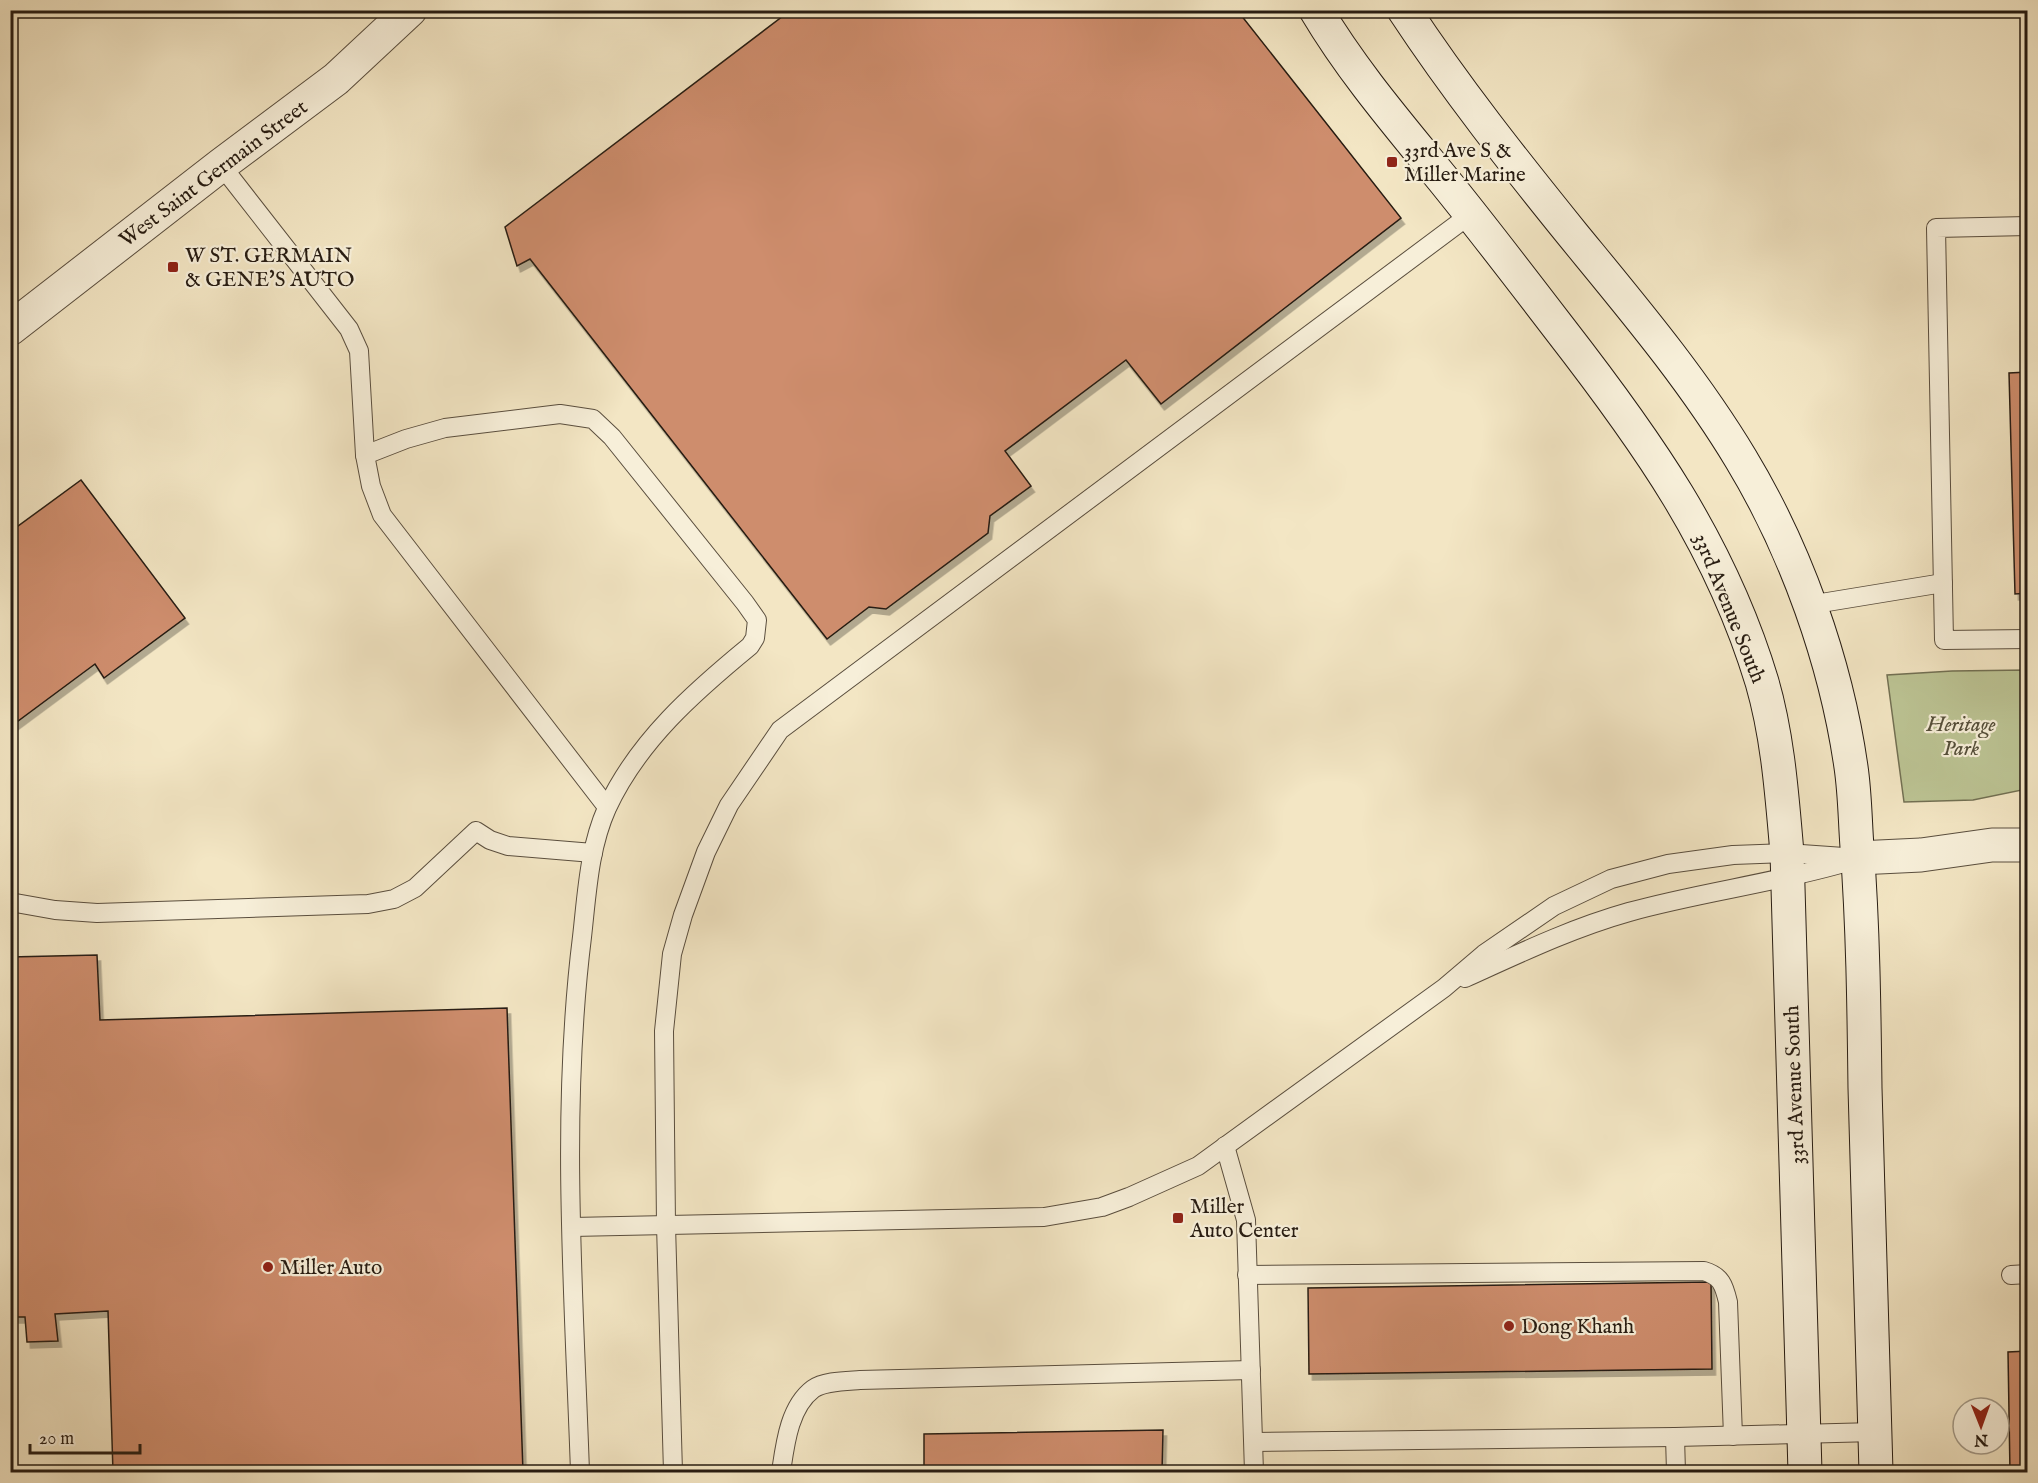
<svg xmlns="http://www.w3.org/2000/svg" width="2038" height="1483" font-family="'IM FELL English',serif">
	<style>
		.green { fill: #bcc494; stroke: #727053; stroke-width: 1.5 }
		.building { fill: #ce8d6d; stroke: #271c12; stroke-width: 1.5; filter: url(#shadow) }
		.lines { fill: none; stroke-linecap: round; stroke-linejoin: round }
		.service-casing { stroke: #5a4e3e; stroke-width: 20 }
		.minor-casing { stroke: #5a4e3e; stroke-width: 35 }
		.tertiary-casing { stroke: #5a4e3e; stroke-width: 35 }
		.secondary-casing { stroke: #271c12; stroke-width: 35 }
		.service { stroke: #f7efd9; stroke-width: 18 }
		.minor { stroke: #f7efd9; stroke-width: 33 }
		.tertiary { stroke: #f7efd9; stroke-width: 33 }
		.secondary { stroke: #f7efd9; stroke-width: 33 }
		.poi-dot { fill: #8f2418; stroke: #f7efd9; stroke-width: 2 }
		.labels { text-anchor: middle; stroke-width: 4.5; stroke-linejoin: round; paint-order: stroke }
		.poi-label { font-size: 21px; fill: #271c12; stroke: #f7efd9; text-anchor: start }
		.street-label { font-size: 21px; fill: #271c12; stroke: #f7efd9 }
		.park-label { font-size: 21px; font-style: italic; fill: #544e39; stroke: #f7efd9 }
	</style>
	<defs>
		<filter id="shadow"><feDropShadow dx="3.5" dy="6" stdDeviation="0" flood-color="#0004"/></filter>
	</defs>
	<rect width="100%" height="100%" fill="#f3e6c4"/>
	<filter id="stains"><feTurbulence type="fractalNoise" baseFrequency=".00333" numOctaves="4"/><feColorMatrix values="0 0 0 0 .2 0 0 0 0 .09 0 0 0 0 .02 0 0 0 .5 -.17"/></filter>
	<radialGradient id="worn" r=".72"><stop offset=".6" stop-color="#630" stop-opacity="0"/><stop offset="1" stop-color="#630" stop-opacity=".3"/></radialGradient>
	<polygon class="green" points="2027,670 2027,789 1973,800 1904,802 1887,675 1952,671"/>
	<g class="building">
		<polygon points="791,10 1237,10 1401,218 1161,404 1126,360 1005,451 1031,486 990,516 988,533 886,609 869,607 827,639 530,259 517,266 505,227"/>
		<polygon points="2028,372 2028,593 2015,594 2009,373"/>
		<polygon points="81,480 185,618 104,678 95,664 10,727 10,532"/>
		<polygon points="97,955 100,1020 507,1008 523,1472 113,1472 108,1311 55,1314 58,1341 27,1342 25,1317 10,1317 10,957"/>
		<polygon points="1711,1282 1712,1369 1309,1374 1308,1288"/>
		<polygon points="2028,1351 2028,1472 2010,1472 2008,1352"/>
		<polygon points="1163,1430 1162,1472 924,1472 924,1434"/>
	</g>
	<g class="lines">
		<g class="service-casing">
			<g id="service">
				<polyline points="221,165 349,329 359,351 365,455 371,486 382,515 607,807"/>
				<polyline points="2028,226 1936,228 1944,640 2028,639"/>
				<path d="M365,455L406,439L445,428L560,414L593,419L612,437L745,603L757,620L755,638L750,646C694,692 638,741 607,808C589,848 587,893 582,937C560,1114 574,1295 580,1472"/>
				<polyline points="1809,605 1943,583"/>
				<polyline points="10,902 55,910 97,913 368,904 394,899 415,888 476,831 490,840 508,846 593,853"/>
				<path d="M1465,978C1518,954 1572,928 1629,912C1701,892 1776,883 1847,862"/>
				<polyline points="1225,1146 1246,1220 1254,1472"/>
				<polyline points="572,1227 1044,1217 1102,1207 1129,1197 1198,1166 1444,988 1484,954 1554,906 1611,879 1668,864 1733,855 1787,853 1858,858"/>
				<path d="M1247,1275L1704,1271C1721,1276 1724,1285 1728,1302L1733,1436"/>
				<polyline points="2011,1275 2028,1274"/>
				<polyline points="1675,1437 1676,1472"/>
				<polyline points="1254,1442 1675,1437 1875,1432"/>
				<polyline points="673,1472 666,1225 664,1031 672,954 683,915 706,852 729,805 780,730 1471,214"/>
				<path d="M781,1472C785,1445 789,1407 813,1389C824,1381 846,1381 860,1380L1251,1370"/>
			</g>
		</g>
		<g class="minor-casing">
			<polyline id="minor" points="1858,858 1921,855 1992,845 2028,845"/>
		</g>
		<g class="tertiary-casing">
			<polyline id="tertiary" points="10,329 221,165 336,79 410,10"/>
		</g>
		<g class="secondary-casing">
			<g id="secondary">
				<path d="M1316,10C1354,74 1403,130 1450,188C1487,234 1523,281 1559,328C1646,440 1720,543 1762,682C1778,737 1782,796 1787,853L1805,1472"/>
				<path d="M1404,10C1456,89 1514,162 1573,235C1632,307 1693,379 1741,459C1796,550 1836,662 1851,767C1855,794 1855,820 1857,847C1863,927 1864,1007 1865,1088C1868,1216 1873,1344 1876,1472"/>
			</g>
		</g>
		<use href="#service" class="service"/>
		<use href="#minor" class="minor"/>
		<use href="#tertiary" class="tertiary"/>
		<use href="#secondary" class="secondary"/>
	</g>
	<g class="poi-dot">
		<rect x="1386" y="156" width="12" height="12" rx="3"/>
		<rect x="167" y="261" width="12" height="12" rx="3"/>
		<rect x="1172" y="1212" width="12" height="12" rx="3"/>
		<circle cx="268" cy="1267" r="6"/>
		<circle cx="1509" cy="1326" r="6"/>
	</g>
	<g class="labels">
		<g class="poi-label">
			<text x="1404" y="157">33rd Ave S &amp;<tspan x="1404" dy="24">Miller Marine</tspan></text>
			<text x="185" y="262">W ST. GERMAIN<tspan x="185" dy="24">&amp; GENE'S AUTO</tspan></text>
			<text x="1190" y="1213">Miller<tspan x="1190" dy="24">Auto Center</tspan></text>
			<text x="280" y="1274">Miller Auto</text>
			<text x="1521" y="1333">Dong Khanh</text>
		</g>
		<g class="street-label">
			<text transform="translate(213 173) rotate(-37)" y="7">West Saint Germain Street</text>
			<text transform="translate(1730 608) rotate(68)" y="7">33rd Avenue South</text>
			<text transform="translate(1794 1085) rotate(-92)" y="7">33rd Avenue South</text>
		</g>
		<g class="park-label">
			<text x="1961" y="731">Heritage<tspan x="1961" dy="24">Park</tspan></text>
		</g>
	</g>
	<rect width="2038" height="1483" fill="none" stroke="#f3e6c4" stroke-width="36"/>
	<rect x="12" y="12" width="2014" height="1459" fill="none" stroke="#271c12" stroke-width="3"/>
	<rect x="18" y="18" width="2002" height="1447" fill="none" stroke="#271c12" stroke-width="1.5"/>
	<g transform="translate(1981 1426) rotate(179)"><circle r="28" fill="#f7efd9" stroke="#a49b89" stroke-width="1.5"/>
	<path d="M0-4.5L10 22L0 15L-10 22Z" fill="#8f2418"/>
	<text y="-9" font-size="16" font-weight="bold" text-anchor="middle" fill="#271c12">N</text>
	</g>
	<path d="M30 1444v9h110v-9" fill="none" stroke="#271c12" stroke-width="3"/>
	<text x="39" y="1444" font-size="18" fill="#271c12" stroke="#f7efd9" stroke-width="4.5" paint-order="stroke">20 m</text>
	<rect width="100%" height="100%" filter="url(#stains)"/>
	<rect width="100%" height="100%" fill="url(#worn)"/>
</svg>
